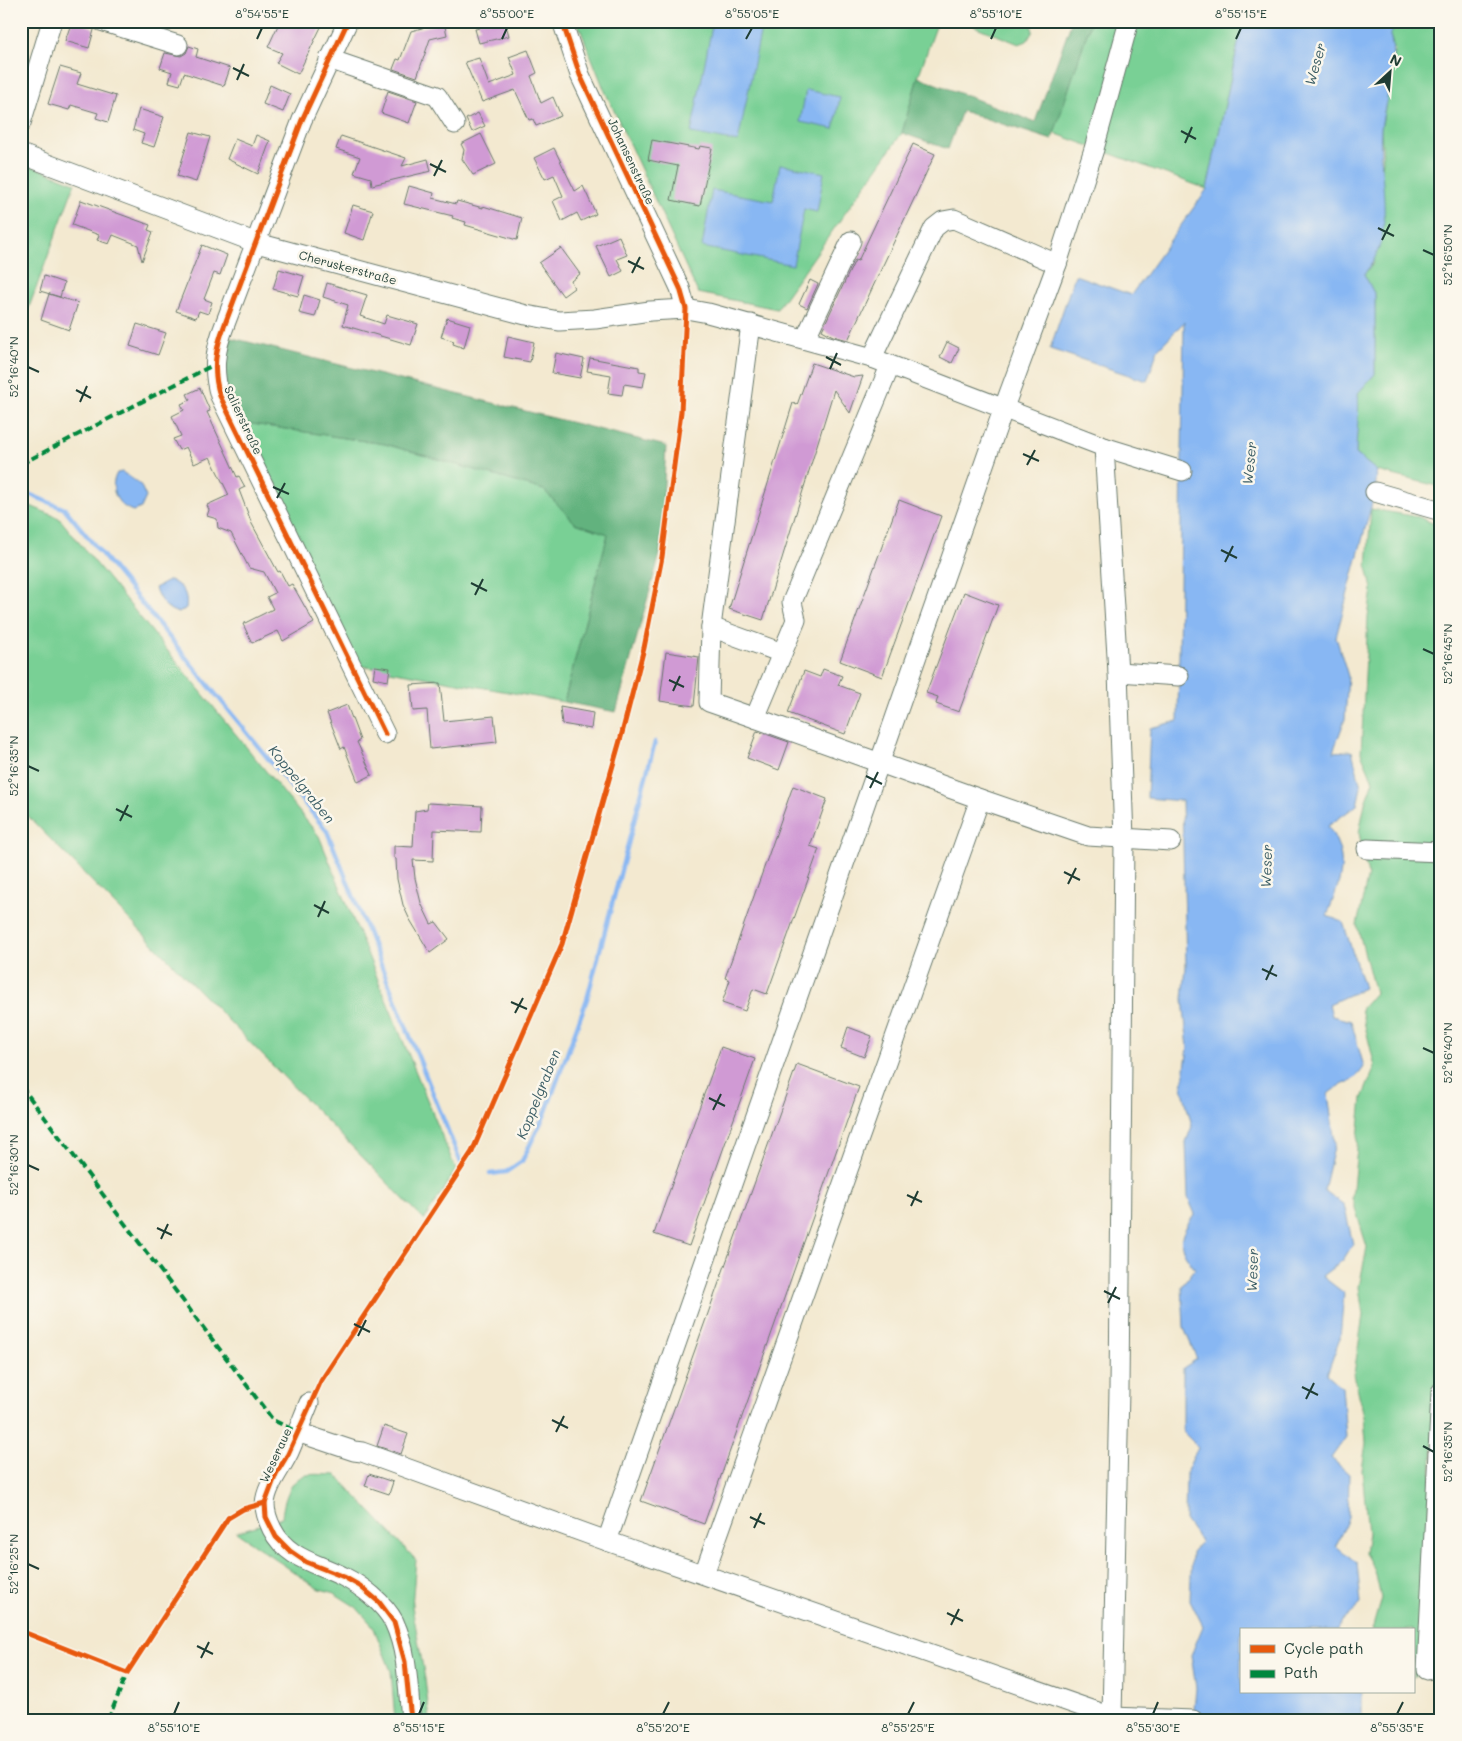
<svg xmlns="http://www.w3.org/2000/svg" width="1462" height="1741" viewBox="0 0 1462 1741" font-family="Mali,sans-serif">
	<style>
		.green { fill: #79d095; stroke: #4c8664 }
		.forest { fill: #62b27e; stroke: #407859 }
		.water { fill: #88b7f3; stroke: #547a94 }
		.lines { fill: none; stroke-linecap: round; stroke-linejoin: round }
		.stream { stroke: #88b7f3; stroke-width: 4.5 }
		.building { fill: #d09ad4 }
		.minor-casing { stroke: #69796b; stroke-width: 21 }
		.minor { stroke: #fff; stroke-width: 19 }
		.quiet { stroke: #00873e; stroke-width: 4; stroke-dasharray: 8 4; stroke-linecap: butt }
		.cycleway-casing { stroke: #fbf7ec; stroke-width: 8 }
		.cycleway { stroke: #e8590c; stroke-width: 5 }
		.ticks { fill: none; stroke: #1f3d34; stroke-width: 2 }
		.labels { text-anchor: middle; dominant-baseline: central; stroke-width: 5; stroke-linejoin: round; paint-order: stroke }
		.street-label { font-size: 12px; fill: #1f3d34; stroke: #fbf7ec }
		.water-label { font-size: 14px; font-style: italic; fill: #395c64; stroke: #fbf7ec }
		.neatline { fill: none; stroke: #1f3d34; stroke-width: 2 }
		.ticks-label { font-size: 12px; text-anchor: middle; fill: #1f3d34 }
	</style>
	<rect width="100%" height="100%" fill="#fbf7ec"/>
	<filter id="ink" filterUnits="userSpaceOnUse"><feTurbulence type="fractalNoise" baseFrequency=".02" numOctaves="2"/><feDisplacementMap in="SourceGraphic" scale="10" xChannelSelector="R" yChannelSelector="G"/><feConvolveMatrix kernelMatrix="1 2 1 2 8 2 1 2 1" color-interpolation-filters="sRGB"/></filter>
	<filter id="wash" filterUnits="userSpaceOnUse"><feTurbulence type="fractalNoise" baseFrequency=".0096" numOctaves="4" result="noise"/><feDisplacementMap in="SourceGraphic" scale="20" xChannelSelector="R" yChannelSelector="G"/><feGaussianBlur stdDeviation="1.12" result="paint"/><feColorMatrix in="noise" values="0 0 0 0 0 0 0 0 0 0 0 0 0 0 0 0 0 1.4 0 .05"/><feComposite in="paint" operator="in"/></filter>
	<g filter="url(#wash)">
		<rect width="100%" height="100%" fill="#f3e9d0"/>
		<g class="green">
			<path d="M577,21H938L918,77L902,133L777,309L698,293L604,89Z"/>
			<path d="M976,21H1030L1033,31L1027,41L1019,44L974,26Z"/>
			<path d="M1091,21H1243L1207,189L1054,133Z"/>
			<path d="M1400,21H1441V487L1377,471L1356,454L1358,393L1375,374V295L1364,274L1373,264L1383,159L1381,130L1395,52L1390,35Z"/>
			<path d="M21,162L75,183L21,329Z"/>
			<path d="M239,422L385,444L544,490L575,523L608,534L564,702L356,665Z"/>
			<path d="M21,502L59,518L319,836L456,1170L424,1220L21,809Z"/>
			<path d="M1371,509L1419,517L1441,527V1274L1422,1670L1413,1678V1630H1372L1381,1598L1375,1571L1365,1553L1368,1533L1362,1470L1366,1443L1364,1416L1354,1374L1363,1315L1359,1287L1367,1247L1352,1198L1362,1098L1375,1067L1361,1009L1375,993L1357,925L1368,875L1359,833L1365,803L1373,781L1361,753L1368,617L1372,589L1367,567Z"/>
			<path d="M336,1475L416,1560L412,1606L425,1679L430,1720H395L391,1671L373,1626L356,1607L334,1593L317,1588L236,1532L282,1518C283,1505 288,1482 303,1476C312,1473 326,1475 336,1475Z"/>
		</g>
		<g class="forest">
			<path d="M1072,21H1091L1052,140L962,111L948,149L902,133L918,77L1035,122Z"/>
			<path d="M224,336L666,446L660,554L616,712L564,702L608,534L575,523L544,490L385,444L239,422L229,404L218,360Z"/>
		</g>
		<g class="water">
			<path d="M713,21L761,29L738,142L691,133Z"/>
			<path d="M1243,21H1400L1390,35C1399,67 1385,97 1381,129C1377,177 1399,234 1364,274L1375,295V374L1358,393C1360,413 1356,434 1356,454L1377,471L1375,492L1336,637L1348,676L1345,719L1333,752L1352,751L1361,787L1357,805L1328,826C1351,861 1340,880 1327,916L1343,922L1364,988L1329,1004L1332,1016L1351,1021L1364,1067C1352,1086 1344,1080 1328,1094L1335,1143L1324,1190L1344,1205L1353,1244L1343,1260L1322,1276L1344,1293L1340,1338L1327,1374L1342,1387L1346,1437L1331,1458L1349,1474L1348,1518L1336,1546L1357,1563L1361,1604L1342,1621L1338,1630H1241V1692H1362V1720H1193L1196,1688L1191,1655L1203,1626L1190,1600L1192,1552L1201,1542L1185,1520L1186,1473L1198,1447L1183,1432V1368L1197,1359L1184,1328L1182,1286L1195,1269C1177,1246 1177,1238 1195,1214L1188,1198L1186,1142L1192,1126L1182,1087L1188,1048L1183,999L1186,967L1182,801L1147,798L1150,728L1178,721L1184,322L1158,349L1147,381L1050,349L1075,275L1131,295L1207,189Z"/>
			<path d="M806,90L840,97L834,129L800,122Z"/>
			<path d="M780,164L824,173L817,212L804,209L793,265L702,247L712,190L773,201Z"/>
			<path d="M122,472L140,484L146,497L141,508L133,511C117,506 108,489 117,473Z"/>
			<path d="M170,580C183,587 188,593 186,608L179,613C166,610 159,600 155,588Z"/>
		</g>
		<g class="lines">
			<g class="stream">
				<path d="M21,491L65,509L327,831L461,1163"/>
				<path d="M490,1174L506,1172L522,1161L545,1114L587,999L655,742"/>
			</g>
		</g>
		<g id="blocks">
			<g class="building">
				<path d="M72,21L92,27L94,30L89,48L65,41Z"/>
				<path d="M280,21H324L298,74L276,63L282,53L268,47Z"/>
				<path d="M478,21H505L509,36L479,43L475,29L480,28Z"/>
				<path d="M444,22L447,35L430,39L417,77L393,69L397,59L400,60L411,31Z"/>
				<path d="M189,46L198,49L196,57L230,68L224,86L184,73L180,85L169,82L172,72L160,68L165,53L181,56L186,53Z"/>
				<path d="M528,50L537,73L531,76L541,103L553,97L561,116L536,126L533,119L529,120L515,90L482,102L465,62L479,58L489,85L516,75L509,57Z"/>
				<path d="M60,67L81,73L77,84L116,96L108,122L96,118L98,113L71,105L69,110L48,104Z"/>
				<path d="M270,85L290,94L283,112L263,104Z"/>
				<path d="M388,91L417,101L409,123L381,113Z"/>
				<path d="M139,109L164,117L154,147L141,143L144,134L133,130Z"/>
				<path d="M478,113L485,126L472,132L466,119Z"/>
				<path d="M191,132L210,137L196,182L177,176Z"/>
				<path d="M481,134L496,164L473,175L462,159L464,150L461,144Z"/>
				<path d="M256,135L270,141L258,174L227,159L235,139L252,146Z"/>
				<path d="M341,136L406,158L402,166L428,159L431,171L372,185L371,178L354,173L360,157L336,149Z"/>
				<path d="M652,140L699,149L700,146L712,148L700,206L671,200L678,166L648,160Z"/>
				<path d="M913,144L935,154L848,340L833,336L822,330L855,260L858,261Z"/>
				<path d="M554,148L575,191L583,186L596,214L581,221L577,213L562,221L553,201L563,196L554,175L545,179L534,158Z"/>
				<path d="M409,186L434,193L433,198L456,204L457,201L483,208V206L522,218L517,240L465,225L466,222L452,218L453,216L404,204Z"/>
				<path d="M81,200L150,225L148,230L153,232L142,261L138,245L113,235L109,244L97,240L99,235L72,225Z"/>
				<path d="M353,205L373,211L364,240L344,233Z"/>
				<path d="M619,236L627,255L617,259L623,271L611,277L596,246Z"/>
				<path d="M202,245L227,255L220,275L214,273L204,299L212,302L208,314L199,311L196,318L176,311Z"/>
				<path d="M561,248L580,274L571,281L574,288L563,296L539,263Z"/>
				<path d="M279,269L304,276L298,296L273,289Z"/>
				<path d="M44,276L64,283L60,297L40,291Z"/>
				<path d="M810,280L818,284L807,308L799,304Z"/>
				<path d="M327,283L367,295L360,316L384,324L387,315L418,324L411,345L343,325L348,305L323,297Z"/>
				<path d="M49,294L78,303L69,330L41,320Z"/>
				<path d="M304,295L320,300L315,317L299,313Z"/>
				<path d="M447,318L470,325L464,348L453,344L454,341L441,337Z"/>
				<path d="M137,324L166,333L158,355L130,346Z"/>
				<path d="M508,336L534,342L530,362L504,357Z"/>
				<path d="M947,342L959,348L952,363L940,357Z"/>
				<path d="M556,353L584,359L580,378L552,373Z"/>
				<path d="M590,358L639,367V371L646,372L643,387L624,384L622,395L608,393L611,375L587,371Z"/>
				<path d="M812,363L854,377L863,376L850,413L834,390L763,620L729,609L793,403L797,405Z"/>
				<path d="M200,388L210,411L207,412L237,477L239,476L245,487L239,490L252,524L278,572L280,571L288,586L292,584L314,623L283,641L278,631L252,643L243,624L273,609L267,597L275,593L264,572L249,568L231,533L218,528L217,519L207,516L209,510L207,505L229,495L210,457L194,464L186,447L179,450L173,439L181,436L172,416L184,410L181,404L190,400L187,394Z"/>
				<path d="M899,500L941,516L882,677L840,661Z"/>
				<path d="M964,592L998,605L959,712L936,704L938,697L926,693Z"/>
				<path d="M666,652L699,657L694,706L660,701Z"/>
				<path d="M375,666L390,668L388,681L373,678Z"/>
				<path d="M823,669L842,676L838,685L860,693L845,734L788,713L804,671L820,677Z"/>
				<path d="M440,683L444,721L494,716L497,742L430,749L427,710L413,711L411,685Z"/>
				<path d="M347,705L360,740L357,742L372,775L358,782L344,747L341,749L327,713Z"/>
				<path d="M560,707L593,713L591,729L562,724Z"/>
				<path d="M757,731L789,742L779,770L747,758Z"/>
				<path d="M793,786L827,799L810,846L819,849L767,994L753,989L745,1011L722,1003L730,980L725,978Z"/>
				<path d="M428,803L482,806L481,832L434,830L433,861L413,860L415,878L421,903L431,924L436,922L449,939L430,953L409,918L403,905L397,879L396,859L394,858V846L413,847L415,811L427,809Z"/>
				<path d="M848,1027L872,1036L864,1057L841,1048Z"/>
				<path d="M721,1047L755,1059L689,1246L654,1234Z"/>
				<path d="M797,1064L859,1087L704,1524L641,1501Z"/>
				<path d="M384,1426L408,1434L401,1454L377,1446Z"/>
				<path d="M369,1474L393,1482L389,1494L365,1486Z"/>
			</g>
		</g>
	</g>
	<g filter="url(#ink)">
		<use href="#blocks" fill-opacity="0" stroke="#69796b" stroke-width="1"/>
		<g class="lines">
			<g class="minor-casing">
				<g id="minor">
					<path d="M101,21L178,45"/>
					<path d="M348,21L302,120L225,324C215,349 212,370 220,396L385,734"/>
					<path d="M562,21L580,75L680,288L686,309"/>
					<path d="M329,59L437,96L455,124"/>
					<path d="M21,123L52,21"/>
					<path d="M21,154L257,243L526,315L559,321L595,319L650,311L686,309L708,313L872,358L1104,447L1118,672L1124,839L1119,1390L1112,1717"/>
					<path d="M1057,264L1094,149L1129,21"/>
					<path d="M751,324L711,627L709,702L755,718"/>
					<path d="M805,339L851,241"/>
					<path d="M890,366L792,602L796,620L755,718L980,799L1088,836L1171,841"/>
					<path d="M1104,447L1182,471"/>
					<path d="M1375,492L1441,511"/>
					<path d="M711,627L782,653"/>
					<path d="M1118,672L1179,676"/>
					<path d="M1367,849L1441,852"/>
					<path d="M309,1403C302,1420 296,1436 289,1452C281,1469 266,1486 265,1504C265,1514 268,1521 272,1529C287,1559 317,1563 344,1577C362,1586 384,1603 394,1622C408,1652 408,1688 411,1720"/>
					<path d="M297,1432L354,1451L362,1452L607,1541L1112,1717L1193,1720"/>
					<path d="M607,1541L1003,410L1057,264L954,219L943,221L934,228L872,358"/>
					<path d="M704,1574L980,799"/>
					<path d="M1427,1670L1441,1392"/>
				</g>
			</g>
			<use href="#minor" class="minor"/>
			<g class="quiet">
				<path d="M21,464L215,364"/>
				<path d="M21,1086L273,1420L297,1432"/>
				<path d="M108,1720L128,1671"/>
			</g>
			<g class="cycleway-casing">
				<g id="cycleway">
					<path d="M348,21L302,120L225,324C215,349 212,370 220,396L385,734"/>
					<path d="M21,1631L127,1673L228,1518L243,1509L265,1503"/>
					<path d="M411,1720L405,1662L394,1622L379,1602L360,1586L344,1577L306,1562L290,1551L276,1537L266,1517L265,1503L276,1474L288,1454L321,1381L472,1152L562,944L621,737L644,648L662,557L681,412L686,309L680,288L580,75L562,21"/>
				</g>
			</g>
			<use href="#cycleway" class="cycleway"/>
		</g>
	</g>
	<path class="ticks" d="M257,39L262,28M502,39L507,28M746,39L752,28M991,39L996,28M1236,39L1241,28M233,68L249,76M237,80L244,64M1181,131L1196,139M1185,143L1192,127M430,164L446,172M434,176L442,160M1378,228L1394,236M1382,240L1390,224M1423,250L1434,255M628,261L644,269M632,273L640,257M826,357L841,365M28,367L39,372M830,369L837,353M76,390L91,398M80,402L87,386M1023,454L1039,461M1027,465L1035,450M273,487L289,494M277,498L285,483M1221,550L1237,558M1225,562L1233,546M471,583L487,591M475,595L483,579M1423,649L1434,654M669,680L684,687M673,691L680,676M28,766L39,771M866,776L882,784M870,788L878,772M116,809L132,817M120,821L128,805M1064,872L1080,880M1068,884L1076,868M314,905L329,913M318,917L325,901M1262,969L1277,976M1266,980L1273,965M511,1002L527,1009M515,1013L523,998M1423,1048L1434,1053M709,1098L725,1106M713,1110L721,1094M28,1165L39,1170M907,1195L922,1202M911,1206L918,1191M157,1228L172,1235M161,1239L168,1224M1104,1291L1120,1299M1108,1303L1116,1287M354,1324L370,1332M358,1336L366,1320M1302,1387L1318,1395M1306,1399L1314,1383M552,1420L568,1428M556,1432L564,1416M1423,1446L1434,1452M750,1517L765,1524M754,1528L761,1513M28,1564L39,1569M947,1613L963,1621M951,1625L959,1609M197,1646L213,1654M201,1658L209,1642M174,1714L179,1702M419,1714L424,1702M663,1714L669,1702M908,1714L914,1702M1153,1714L1158,1702M1397,1714L1403,1702"/>
	<g class="labels">
		<g class="street-label">
			<text transform="translate(632 161) rotate(65)">Johansenstraße</text>
			<text transform="translate(348 267) rotate(15)">Cheruskerstraße</text>
			<text transform="translate(244 420) rotate(65)">Salierstraße</text>
			<text transform="translate(275 1455) rotate(-65)">Weseraue</text>
		</g>
		<g class="water-label">
			<text transform="translate(1315 64) rotate(-74)">Weser</text>
			<text transform="translate(1249 463) rotate(-84)">Weser</text>
			<text transform="translate(302 784) rotate(51)">Koppelgraben</text>
			<text transform="translate(1266 866) rotate(-88)">Weser</text>
			<text transform="translate(538 1094) rotate(-68)">Koppelgraben</text>
			<text transform="translate(1252 1270) rotate(-88)">Weser</text>
		</g>
	</g>
	<rect width="1462" height="1741" fill="none" stroke="#fbf7ec" stroke-width="55"/>
	<rect x="1240" y="1628" width="175" height="65" fill="#fbf7ec" stroke="#a3ada2"/>
	<rect x="1250" y="1645" width="25" height="8" fill="#e8590c" stroke="#a3ada2"/>
	<text x="1284" y="1654" font-size="15" fill="#1f3d34">Cycle path</text>
	<rect x="1250" y="1670" width="25" height="8" fill="#00873e" stroke="#a3ada2"/>
	<text x="1284" y="1678" font-size="15" fill="#1f3d34">Path</text>
	<g transform="translate(1390 72) rotate(26)" stroke="#fbf7ec" stroke-width="4" paint-order="stroke">
	<path d="M0-4L9 19L0 12L-9 19Z" fill="#1f3d34"/>
	<text y="-8" font-size="14" font-weight="bold" text-anchor="middle" fill="#1f3d34">N</text>
	</g>
	<rect x="28" y="28" width="1406" height="1686" class="neatline"/>
	<g class="ticks-label">
		<text x="262" y="18">8°54'55"E</text>
		<text x="507" y="18">8°55'00"E</text>
		<text x="752" y="18">8°55'05"E</text>
		<text x="996" y="18">8°55'10"E</text>
		<text x="1241" y="18">8°55'15"E</text>
		<text transform="translate(1448 255) rotate(-90)" y="4">52°16'50"N</text>
		<text transform="translate(14 367) rotate(-90)" y="4">52°16'40"N</text>
		<text transform="translate(1448 654) rotate(-90)" y="4">52°16'45"N</text>
		<text transform="translate(14 766) rotate(-90)" y="4">52°16'35"N</text>
		<text transform="translate(1448 1053) rotate(-90)" y="4">52°16'40"N</text>
		<text transform="translate(14 1165) rotate(-90)" y="4">52°16'30"N</text>
		<text transform="translate(1448 1452) rotate(-90)" y="4">52°16'35"N</text>
		<text transform="translate(14 1564) rotate(-90)" y="4">52°16'25"N</text>
		<text x="174" y="1732">8°55'10"E</text>
		<text x="419" y="1732">8°55'15"E</text>
		<text x="663" y="1732">8°55'20"E</text>
		<text x="908" y="1732">8°55'25"E</text>
		<text x="1153" y="1732">8°55'30"E</text>
		<text x="1397" y="1732">8°55'35"E</text>
	</g>
</svg>
